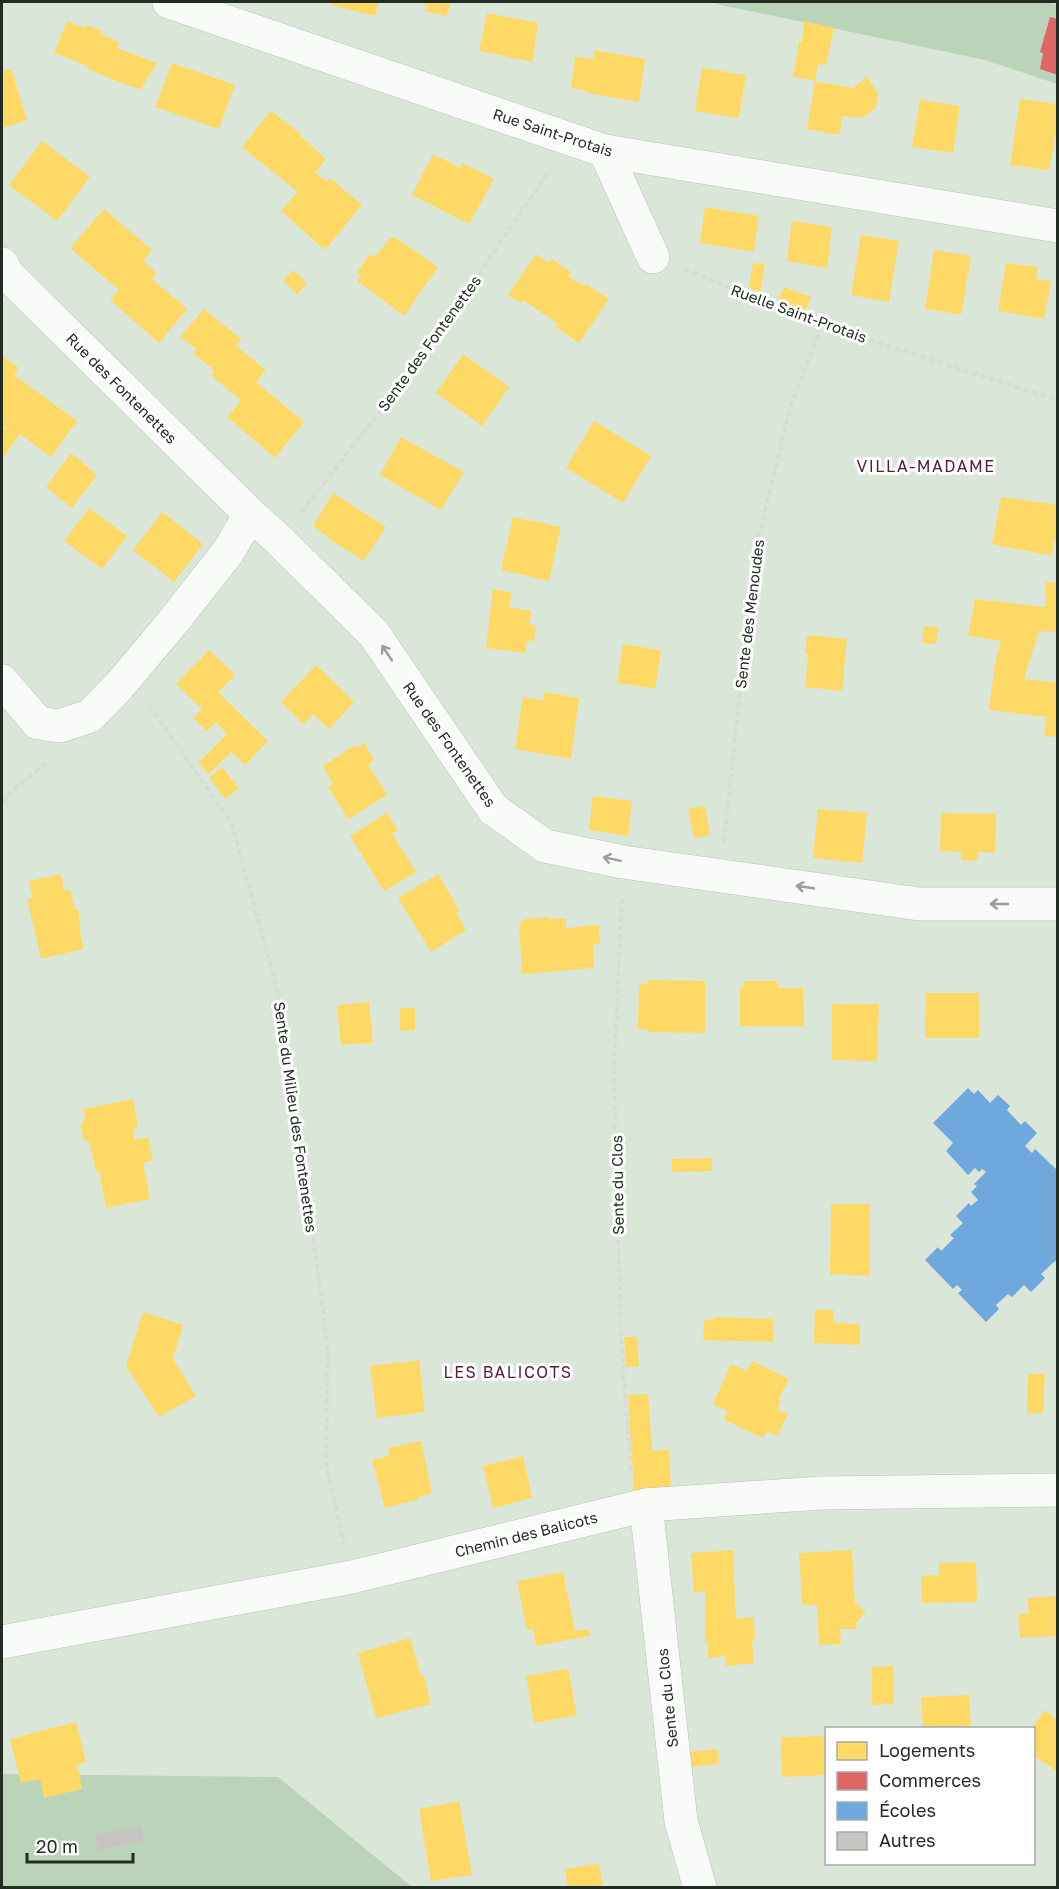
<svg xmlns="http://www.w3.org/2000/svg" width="1059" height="1889" viewBox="0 0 1059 1889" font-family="'Golos Text',sans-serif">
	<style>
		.green { fill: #bbd4b9 }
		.homes { fill: #ffd966 }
		.shops { fill: #e06666 }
		.schools { fill: #6fa8dc }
		.building { fill: #c5c4c0 }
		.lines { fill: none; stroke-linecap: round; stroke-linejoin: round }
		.minor-casing { stroke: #b8c3b7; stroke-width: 34 }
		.path { stroke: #d8dcd8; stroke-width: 4; stroke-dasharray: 6 3; stroke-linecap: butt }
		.minor { stroke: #f9fbf9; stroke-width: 33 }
		.oneway { stroke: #999e98 }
		.labels { text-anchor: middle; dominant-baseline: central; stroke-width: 6; stroke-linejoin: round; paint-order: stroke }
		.street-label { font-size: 15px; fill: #232c22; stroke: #fff }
		.neighbourhood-label { font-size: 16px; letter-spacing: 1.5px; fill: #5a1a39; stroke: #fff }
	</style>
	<rect width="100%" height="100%" fill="#dae7d8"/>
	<g class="green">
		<path d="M717,2H1057V84L985,60L716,4Z"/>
		<path d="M2,1774L278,1777L412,1887L2,1888Z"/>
	</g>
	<g class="homes">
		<path d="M332,2H379L375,16L331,5Z"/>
		<path d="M417,2H451L446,16L425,11L427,5Z"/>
		<path d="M487,13L538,23L533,62L479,51Z"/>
		<path d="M67,21L85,28L86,25L102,31L101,34L119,42L117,48L157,63L140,90L87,69L88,66L54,53Z"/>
		<path d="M804,21L834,28L826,65L818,64L815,81L793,77L799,42H802Z"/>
		<path d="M594,50L645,59L639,102L587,93V91L571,88L575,57L593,59Z"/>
		<path d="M172,63L235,85L219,129L155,107Z"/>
		<path d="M702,68L746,75L739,118L695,111Z"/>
		<path d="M11,69L27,120L2,128V72Z"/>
		<path d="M867,77L878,93L876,108L861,118L843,116L839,135L807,129L815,81L853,88Z"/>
		<path d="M1020,99L1058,104V120L1049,170L1010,165Z"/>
		<path d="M920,100L960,106L953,153L912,147Z"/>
		<path d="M271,111L301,134L300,136L326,159L315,172L327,182L330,178L362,205L325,250L281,211L298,192L242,147Z"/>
		<path d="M42,141L90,177L57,221L9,185Z"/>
		<path d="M433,154L460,168L463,163L494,179L469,224L412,195Z"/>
		<path d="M705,207L759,216L754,252L700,243Z"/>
		<path d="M104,209L152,250L143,261L157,273L152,279L187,309L159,343L110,300L119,290L70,248Z"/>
		<path d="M792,221L832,227L827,268L787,261Z"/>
		<path d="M861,235L899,241L889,302L851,295Z"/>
		<path d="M390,238H396L438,267L404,316L357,281L361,276L357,272L370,254L375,257Z"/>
		<path d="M934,250L971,256L961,315L925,309Z"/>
		<path d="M536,254L549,263L552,259L571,272L568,276L584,286L586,284L609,299L579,343L556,327L558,324L523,300L520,303L508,295Z"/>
		<path d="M753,263L765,264L760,293L749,287Z"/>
		<path d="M1006,263L1038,267L1036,279L1051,281L1044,319L998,311Z"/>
		<path d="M293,270L307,283L297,294L283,281Z"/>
		<path d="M784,287L811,297L805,311L778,300Z"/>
		<path d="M204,309L241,339L236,346L266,370L256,382L304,422L275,458L227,417L241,401L211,375L215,371L193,353L196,349L180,337Z"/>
		<path d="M463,354L509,387L482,426L436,393Z"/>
		<path d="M2,356L19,368L14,375L77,421L51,457L20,434L2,459V432L6,427L2,424Z"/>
		<path d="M594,421L651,456L623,503L566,468Z"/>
		<path d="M401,437L464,472L441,510L380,475Z"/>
		<path d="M71,453L97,475L72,508L46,487Z"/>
		<path d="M333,493L386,527L364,561L327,538V536L313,526Z"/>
		<path d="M1001,497L1058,505V541H1054L1052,556L992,544Z"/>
		<path d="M89,508L127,536L102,569L64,541Z"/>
		<path d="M162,512L203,544L174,582L133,550Z"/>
		<path d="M513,517L561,527L549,581L501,570Z"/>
		<path d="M1046,582L1058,583V632L1039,631L1024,679L1058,683V737L1044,736L1047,717L989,710L995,663L1001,641L968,636L975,599L1045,607Z"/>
		<path d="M493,589L512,593L509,607L531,611L530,624L536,626L534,641H527L525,653L486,648Z"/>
		<path d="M924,626L938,627L936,644L922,643Z"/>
		<path d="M807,635L847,639L842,691L805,687L808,654H805Z"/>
		<path d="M623,644L661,650L655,689L617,683Z"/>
		<path d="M209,650L235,675L218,692L268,741L245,765L231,752L209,774L198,763L227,734L216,722L207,731L193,718L202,709L176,684Z"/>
		<path d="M316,665L354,702L329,729L313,714L303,724L281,702Z"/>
		<path d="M544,692L579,698L571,759L515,749L523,697L543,700Z"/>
		<path d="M364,743L374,760L368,765L387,795L348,819L328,787L333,784L323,766L355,745L357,748Z"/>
		<path d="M222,767L239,788L225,799L209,778Z"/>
		<path d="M593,796L632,801L628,836L589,830Z"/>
		<path d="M705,806L710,835L694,838L688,809Z"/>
		<path d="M818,809L867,813L862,863L813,858Z"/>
		<path d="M387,813L398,830L392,834L416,872L384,891L350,836Z"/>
		<path d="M941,813L996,814L995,853L978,852L977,861L961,860V852L940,851Z"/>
		<path d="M61,874L64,891L70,889L75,910L78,909L81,930H79L84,949L41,959L27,899L33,898L29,881Z"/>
		<path d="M438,874L459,910L456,912L466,930L431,952L398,898Z"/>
		<path d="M549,917V919L566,918V928L599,925L600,944H593L594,968L522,974L519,925L523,919Z"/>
		<path d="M648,980L705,981V1033L648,1032L647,1029H638L639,984H648Z"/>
		<path d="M744,981H777V988H803L804,1026H740V988H744Z"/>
		<path d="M926,993H979V1038H925Z"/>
		<path d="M369,1002L373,1043L341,1045L337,1005Z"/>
		<path d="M832,1004H879L877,1061L832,1060Z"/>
		<path d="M400,1008H415V1030L400,1031Z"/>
		<path d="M133,1099L138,1127L133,1128L135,1140L148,1137L153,1160L143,1163L150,1199L106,1208L99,1171L96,1172L90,1143L83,1139L81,1125L85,1119L83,1109Z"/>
		<path d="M712,1158V1171L672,1172V1159Z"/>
		<path d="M831,1204H869V1276L830,1274Z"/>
		<path d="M815,1310H834L833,1323L860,1324V1345L814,1343Z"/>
		<path d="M143,1312L183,1325L173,1359L196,1396L159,1417L126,1366Z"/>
		<path d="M714,1317L773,1319V1342L703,1340L704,1320H714Z"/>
		<path d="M624,1337H637L639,1366L626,1367Z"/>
		<path d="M419,1360L425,1412L377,1418L370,1366Z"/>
		<path d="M752,1361L789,1379L778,1400L781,1402L777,1409L788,1414L777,1436L767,1431L763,1438L724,1420L728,1411L713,1404L731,1364L747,1371Z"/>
		<path d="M1028,1374H1045L1043,1413H1027Z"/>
		<path d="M648,1394L652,1451L669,1449L671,1489L634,1492L628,1395Z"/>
		<path d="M421,1441L432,1493L418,1497V1500L385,1508L372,1460L389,1456L388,1448Z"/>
		<path d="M523,1456L532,1498L493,1508L483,1466Z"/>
		<path d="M733,1550L736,1618L754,1617L755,1640L752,1639L754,1663L726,1666L725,1656L708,1658V1642L705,1643V1591L694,1593L691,1553Z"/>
		<path d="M852,1550L855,1603L866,1612L856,1623L857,1629H840L841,1644L819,1645L817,1605H802L799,1553Z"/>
		<path d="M976,1562L977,1602L922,1603L921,1576L939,1575V1563Z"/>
		<path d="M563,1572L575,1631L589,1629L590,1636L536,1646L533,1629L527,1630L517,1581Z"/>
		<path d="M1058,1596V1636L1020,1638L1018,1615L1029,1613L1027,1598Z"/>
		<path d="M410,1638L421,1676L424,1675L431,1704L376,1718L358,1653Z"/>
		<path d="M893,1666L894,1704L872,1705V1667Z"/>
		<path d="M568,1669L577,1715L534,1723L526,1676Z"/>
		<path d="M969,1695L971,1728H923L921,1697Z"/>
		<path d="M1045,1710L1058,1721V1772L1034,1756V1728H1032Z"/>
		<path d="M76,1722L86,1762L77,1765L82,1789L44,1798L40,1779L21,1783L10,1739Z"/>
		<path d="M826,1736V1775L782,1777L781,1737Z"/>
		<path d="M718,1749L719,1764L690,1767L688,1752Z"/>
		<path d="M459,1801L472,1875L431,1881L419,1809Z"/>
		<path d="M599,1864L603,1888H568L565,1869Z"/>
	</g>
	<path class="shops" d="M1050,17L1058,19V75L1040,69L1043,53L1040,52Z"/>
	<path class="schools" d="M968,1088L974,1094L978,1090L990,1103L998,1095L1010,1106L1007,1110L1021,1125L1025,1121L1037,1133L1025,1146L1032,1153L1035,1149L1058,1171V1264L1055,1261L1041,1274L1045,1278L1031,1292L1024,1285L1012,1297L1008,1294L996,1305L999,1309L986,1322L958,1293L962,1290L957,1285L953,1289L925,1260L938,1247L941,1251L954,1238L950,1235L963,1223L956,1216L969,1203L971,1206L978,1200L971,1192L977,1186L974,1184L986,1172L982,1169L979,1172L975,1168L968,1175L946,1151L953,1143L933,1123Z"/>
	<path class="building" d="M141,1826L144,1840L99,1851L95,1835Z"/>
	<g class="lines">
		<g class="minor-casing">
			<g id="minor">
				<path d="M169,2L605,151L1058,226"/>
				<path d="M605,151L653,257"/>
				<path d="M2,264L9,276L250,514L279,540L374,634L493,809L545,846L623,862L919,904H1058"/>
				<path d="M2,681L38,723L60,726L90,716L119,686L172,623L228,552L250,514"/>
				<path d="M646,1505L681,1821L700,1888"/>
				<path d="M2,1642L352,1577L646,1505L821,1493L1058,1490"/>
			</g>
		</g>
		<g class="path">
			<path d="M1053,2L1058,3"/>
			<path d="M684,269L826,326L1058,400"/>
			<path d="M301,513L421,358L550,170"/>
			<path d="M149,705L232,824L276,985L309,1202L328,1352L326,1463L344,1544"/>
			<path d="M2,803L17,787L50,760"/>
			<path d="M724,842L754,556L790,408L822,324"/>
			<path d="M622,898L614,1069L621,1339L631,1474"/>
		</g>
		<use href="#minor" class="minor"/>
	</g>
	<defs><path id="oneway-shaft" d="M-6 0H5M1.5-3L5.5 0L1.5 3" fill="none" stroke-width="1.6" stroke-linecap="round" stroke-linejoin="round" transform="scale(1.5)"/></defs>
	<g class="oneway">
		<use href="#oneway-shaft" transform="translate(387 653) rotate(-124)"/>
		<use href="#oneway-shaft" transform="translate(612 859) rotate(-168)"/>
		<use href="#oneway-shaft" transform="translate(805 887) rotate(-172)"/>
		<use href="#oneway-shaft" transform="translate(999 904) rotate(-180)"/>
	</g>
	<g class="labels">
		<g class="street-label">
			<text transform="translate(553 132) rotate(18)">Rue Saint-Protais</text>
			<text transform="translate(799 313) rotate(20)">Ruelle Saint-Protais</text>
			<text transform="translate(429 343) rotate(-54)">Sente des Fontenettes</text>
			<text transform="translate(122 388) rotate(45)">Rue des Fontenettes</text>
			<text transform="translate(749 614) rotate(-83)">Sente des Menoudes</text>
			<text transform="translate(450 744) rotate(55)">Rue des Fontenettes</text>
			<text transform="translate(296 1117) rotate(82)">Sente du Milieu des Fontenettes</text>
			<text transform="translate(617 1185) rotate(-91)">Sente du Clos</text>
			<text transform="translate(526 1534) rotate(-14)">Chemin des Balicots</text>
			<text transform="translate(667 1698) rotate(-96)">Sente du Clos</text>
		</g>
		<g class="neighbourhood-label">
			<text x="926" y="466">VILLA-MADAME</text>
			<text x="508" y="1372">LES BALICOTS</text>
		</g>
	</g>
	<rect width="1059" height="1889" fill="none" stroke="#232c22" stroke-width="6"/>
	<rect x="825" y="1727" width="210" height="138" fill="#ffffff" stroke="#a7aba7" stroke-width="1.5"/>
	<rect x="837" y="1742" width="30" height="18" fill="#ffd966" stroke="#a7aba7" stroke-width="1.5"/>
	<text x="879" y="1757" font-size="18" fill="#232c22">Logements</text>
	<rect x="837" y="1772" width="30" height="18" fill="#e06666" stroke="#a7aba7" stroke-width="1.5"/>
	<text x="879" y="1787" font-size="18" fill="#232c22">Commerces</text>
	<rect x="837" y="1802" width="30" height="18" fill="#6fa8dc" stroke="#a7aba7" stroke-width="1.5"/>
	<text x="879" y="1817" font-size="18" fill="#232c22">Écoles</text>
	<rect x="837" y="1832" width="30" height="18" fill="#c5c4c0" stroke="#a7aba7" stroke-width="1.5"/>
	<text x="879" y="1847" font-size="18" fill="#232c22">Autres</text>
	<path d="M27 1853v9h106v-9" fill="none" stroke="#232c22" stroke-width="3"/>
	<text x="36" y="1853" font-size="18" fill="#232c22" stroke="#ffffff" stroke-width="4.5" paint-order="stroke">20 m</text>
</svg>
